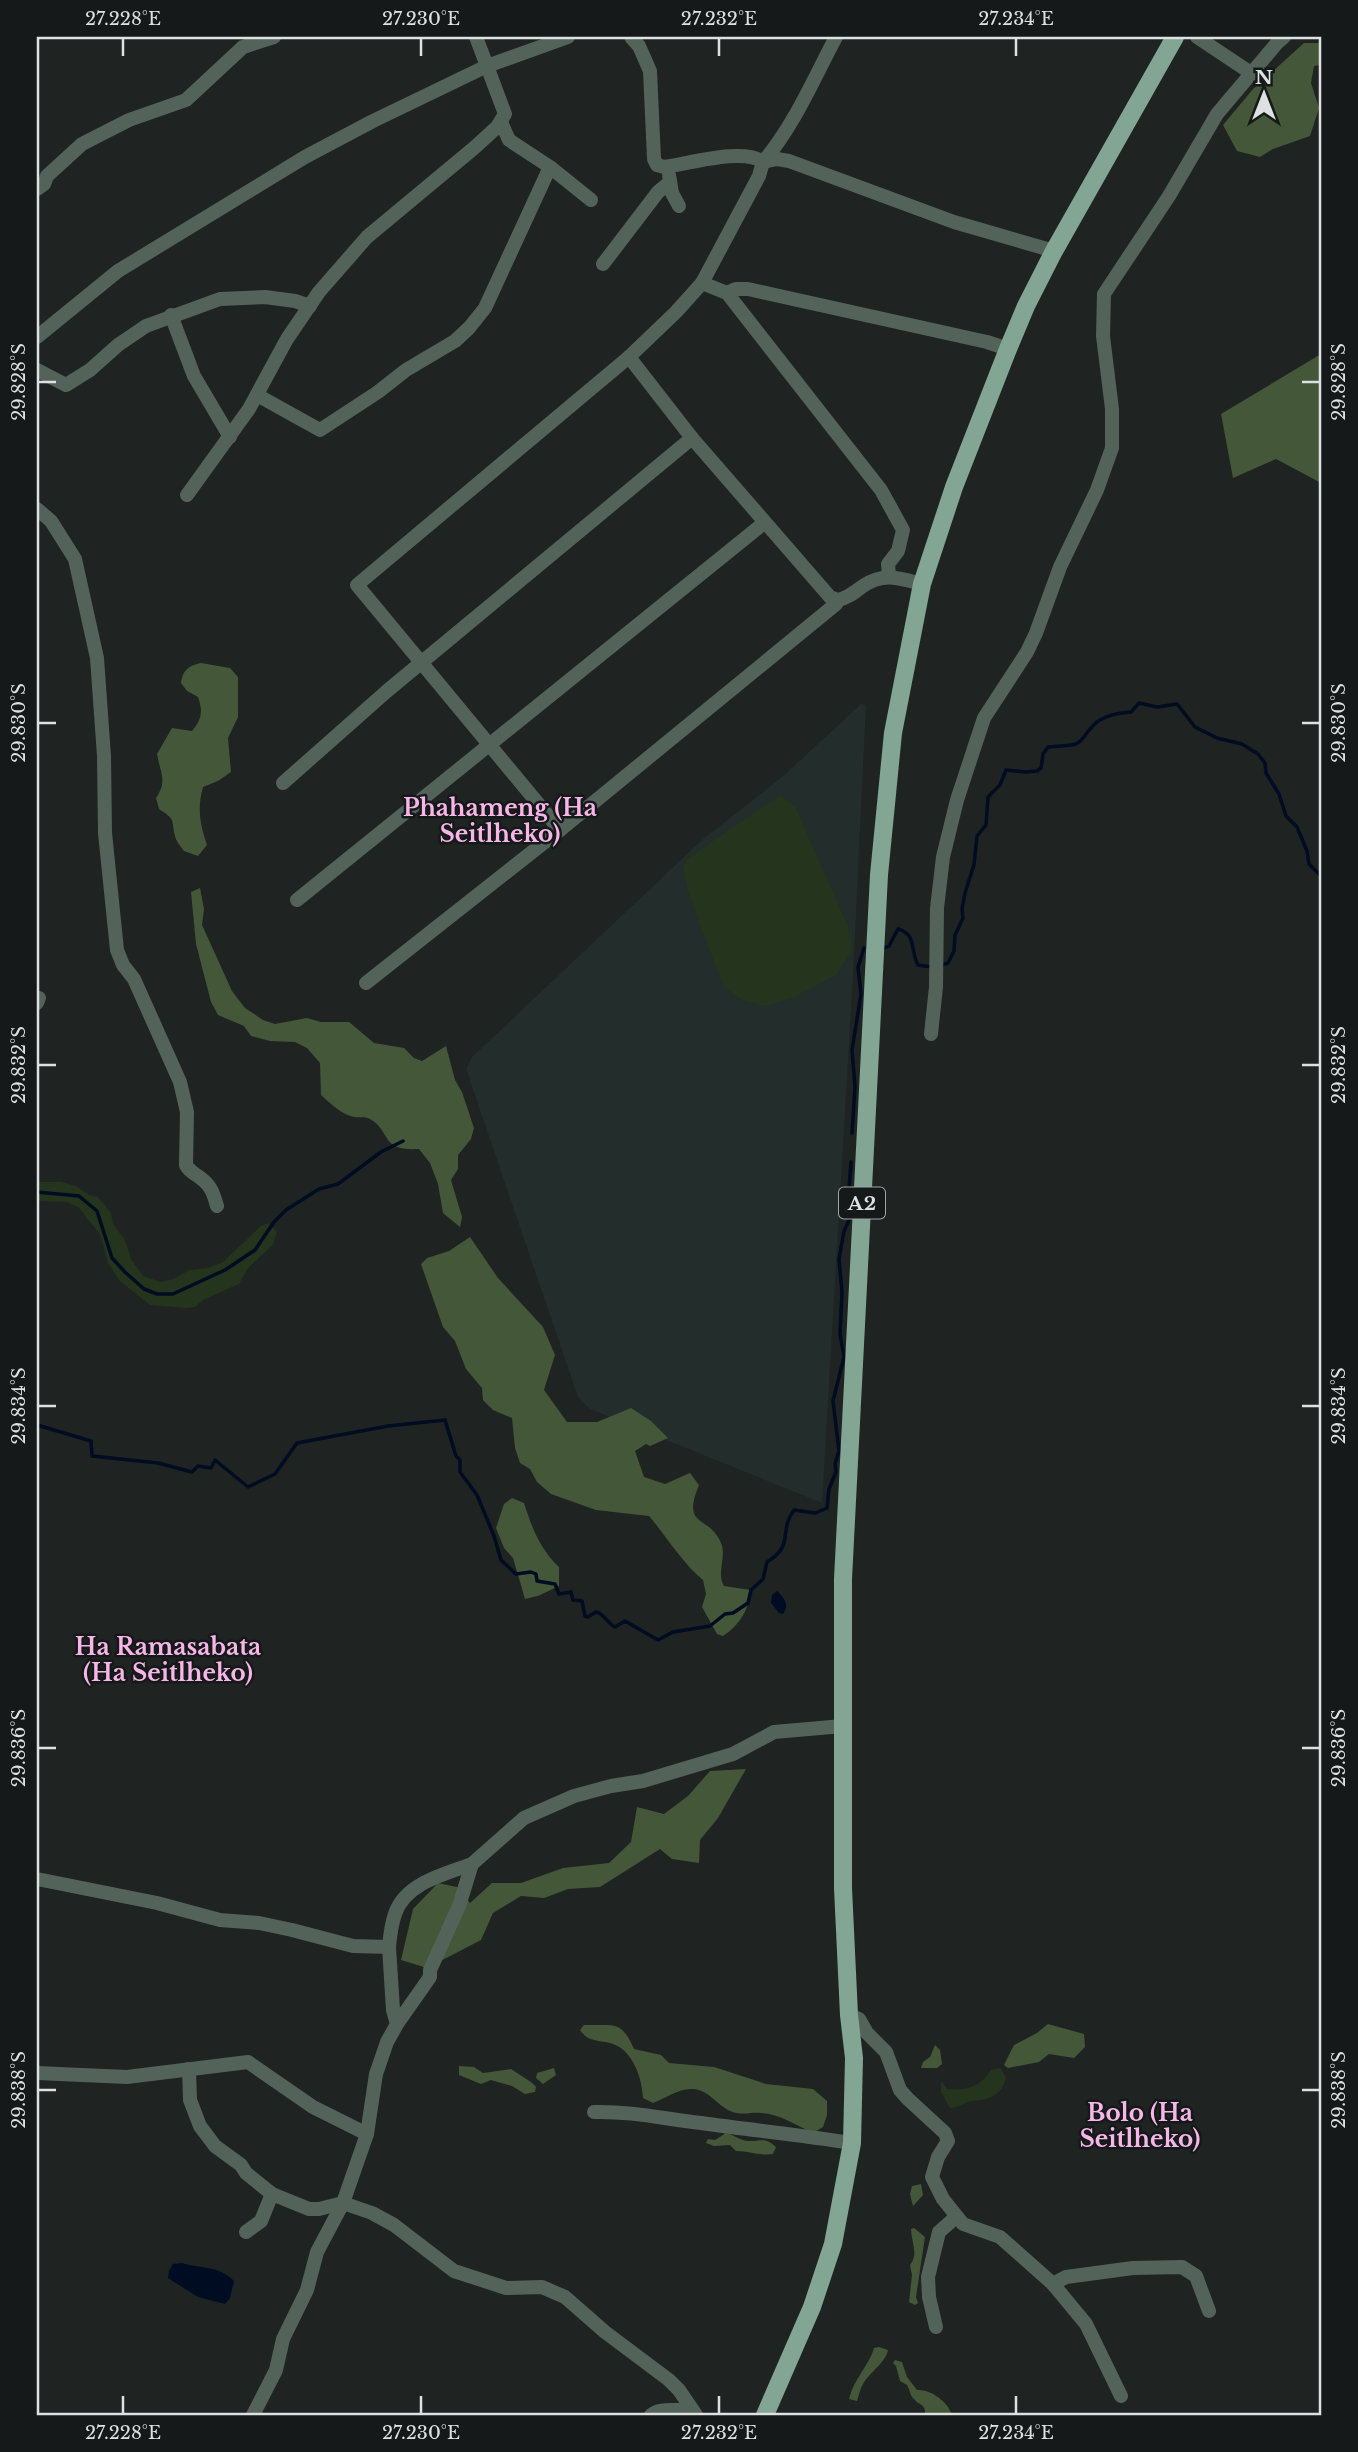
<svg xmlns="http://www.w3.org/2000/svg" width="1358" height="2452" viewBox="0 0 1358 2452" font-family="'Libre Baskerville',serif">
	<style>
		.built { fill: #222d2c }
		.green { fill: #25341c }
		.forest { fill: #445739 }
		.water { fill: #000c21 }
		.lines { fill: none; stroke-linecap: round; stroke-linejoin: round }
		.stream { stroke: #000c21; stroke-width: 3.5 }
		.minor { stroke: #53635a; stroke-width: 14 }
		.major { stroke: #83a593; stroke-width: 18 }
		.ticks { fill: none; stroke: #dee1e1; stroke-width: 2.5 }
		.labels { text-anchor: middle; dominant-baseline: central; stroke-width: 5; stroke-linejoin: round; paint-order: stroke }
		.shield { fill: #151919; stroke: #a2a5a5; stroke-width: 2 }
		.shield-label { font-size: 19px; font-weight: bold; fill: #dee1e1 }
		.neighbourhood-label { font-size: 23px; font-weight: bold; fill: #f8b6e8; stroke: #151919 }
		.neatline { fill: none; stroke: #dee1e1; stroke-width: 2.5 }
		.ticks-label { font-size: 18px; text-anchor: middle; fill: #dee1e1 }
	</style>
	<rect width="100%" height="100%" fill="#1f2322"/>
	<path class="built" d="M861,704L866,705L853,976L822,1503L590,1409L578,1397L466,1069L472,1057L703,839L782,777Z"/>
	<g class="green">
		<path d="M780,795L795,806L848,926L853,949L836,975L795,997L765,1006L742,1000L724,987L709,949L688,891L683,868L687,859Z"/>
		<path d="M37,1182H61L76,1186L89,1195L98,1197L111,1213L113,1224L125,1240L131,1259L143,1276L161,1282L174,1279L189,1270L208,1268L223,1262L261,1226L268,1223L277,1231L273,1245L249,1267L239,1284L203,1300L195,1307L187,1308L150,1305L119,1280L108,1263L100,1234L78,1207L67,1202L37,1201Z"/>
		<path d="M1000,2068L1006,2077C1002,2096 989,2100 972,2101C964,2102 959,2108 950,2108L941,2092V2081L947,2089C967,2091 980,2087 991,2070Z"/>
	</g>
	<g class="forest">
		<path d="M1304,43H1321V65L1314,66L1311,83L1319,108L1310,136L1273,149L1260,157L1237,151L1223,125L1253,89Z"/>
		<path d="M1321,354V452L1319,456L1321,483L1276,459L1233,478L1221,414Z"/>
		<path d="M201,663L230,668L238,677V717L228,738L231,772L218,781L203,787C197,809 200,824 207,845L198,856L184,851C181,847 176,841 175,836C171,819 176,820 159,809L156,798C168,781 160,772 157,754L172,728L192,731C202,719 203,711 198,697L187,691L181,683C183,670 188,666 201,663Z"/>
		<path d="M200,888L204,909L202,925L232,991L245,1008L263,1020L275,1024L307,1018L321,1022H349L374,1043L404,1048L414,1058L422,1061L446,1046L455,1080L462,1092L474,1128L471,1139L458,1155V1169L451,1180L462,1217L460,1227L443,1213L438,1184L430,1163L419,1149C379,1151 393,1133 370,1119C364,1116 361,1118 354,1117C342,1115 330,1103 321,1095L320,1063L307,1048L295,1042L270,1041L251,1036L244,1026L218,1015L211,1002L196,944L191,892Z"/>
		<path d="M470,1237L498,1278L543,1327L555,1355L544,1390L567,1422H597L631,1408L651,1421L668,1438L650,1446L646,1444L635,1451L644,1477L665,1484L690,1473L699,1485C681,1529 709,1514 721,1543C727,1557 716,1573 724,1586L751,1590C748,1610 741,1624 723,1636L717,1634L702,1607L706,1594L703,1580C684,1565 666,1536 649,1516L596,1510L551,1494L537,1482L530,1469L520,1463L515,1448L512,1418L493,1410L483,1400L482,1388L466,1369L455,1341L443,1327L421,1264L427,1258L449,1251Z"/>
		<path d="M512,1498L524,1503C532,1528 540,1549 559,1567V1586L538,1596L525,1599L513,1558L504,1548L496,1528L504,1504Z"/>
		<path d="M746,1769L718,1818L700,1840L699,1863L672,1859L660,1849L600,1887L568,1889L544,1898L521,1896L493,1913L481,1940L427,1968L401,1960L413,1909L438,1883L457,1887L470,1903L492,1883H521L563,1868L609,1863L631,1842L637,1807L664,1814L688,1796L710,1771Z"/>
		<path d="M1048,2024L1084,2034L1085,2047L1074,2058L1049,2054L1039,2062L1008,2068L1004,2065L1014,2045L1037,2033Z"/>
		<path d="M584,2025C614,2026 621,2019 634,2049L661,2055L669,2063L714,2067L766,2084L813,2089L827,2101V2115L823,2127L813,2133C796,2125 781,2115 762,2113C751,2112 741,2116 730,2111C717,2105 709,2090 693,2089C678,2088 667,2098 653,2103L643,2098C642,2078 633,2049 610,2043C597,2040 588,2042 580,2030Z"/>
		<path d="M935,2045L940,2050L942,2064L937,2068H921L923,2062L930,2057Z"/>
		<path d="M459,2066L474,2067L483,2073L511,2069C517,2073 534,2083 536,2087L535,2092L525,2094L512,2086L491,2080L481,2084L459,2075Z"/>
		<path d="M554,2068L556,2075L543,2084L536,2078L537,2073Z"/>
		<path d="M726,2133C734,2135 741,2141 749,2141C761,2141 766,2137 776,2147L773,2154C760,2156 749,2151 736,2151L730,2145L714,2146L706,2143L708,2139L715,2140Z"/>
		<path d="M921,2184L923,2195L913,2206L910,2194L912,2186Z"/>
		<path d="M914,2228L925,2237L916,2297L918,2303L915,2305L909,2302L912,2275L910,2265C919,2254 911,2241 911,2229Z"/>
		<path d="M879,2347L888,2350C886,2362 870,2372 863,2384C860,2389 859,2395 857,2401L849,2399C854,2378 869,2366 874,2348Z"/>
		<path d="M895,2360L902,2362L907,2377L917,2390C931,2389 948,2402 952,2415H925C926,2404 920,2406 914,2399C910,2396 910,2390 907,2385L900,2381L896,2366L893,2363Z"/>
	</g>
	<g class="water">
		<path d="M777,1591C784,1598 790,1604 783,1614L779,1613L771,1603L772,1595Z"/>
		<path d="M182,2263C200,2269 219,2265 234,2281L230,2298L225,2304L198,2297L168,2278L169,2271L173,2264Z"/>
	</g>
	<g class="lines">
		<g class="stream">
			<path d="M884,948L889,946L898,929C917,934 910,951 918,965L932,967"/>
			<path d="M939,966L948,963L954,951L955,935L963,918L962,909L965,893L974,865L977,836L986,825L988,797L1000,785L1006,770L1026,772L1037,771L1041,768L1043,754L1048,747C1057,746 1068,746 1076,744C1083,741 1086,733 1091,728C1100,716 1116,713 1131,712L1139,703L1157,707L1177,704L1195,727L1217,738L1242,744L1258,754L1265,763L1266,773L1279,794L1286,816L1297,827L1307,851L1309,864L1321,876"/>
			<path d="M852,1133L855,1087L852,1050L861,994L858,967L864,948"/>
			<path d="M37,1192L79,1196L97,1211L112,1258L125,1272L144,1289L157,1294H173L225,1270L255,1250L274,1222L286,1210L319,1189L338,1184L381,1152L403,1141"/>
			<path d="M37,1425L91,1441L92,1456L158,1463L192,1472L198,1466L211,1468L215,1460L248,1487L275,1474L297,1443L388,1426L445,1420L456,1456L460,1460V1472L477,1495L494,1536L501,1560L516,1574L531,1572L536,1574L537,1581L555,1584L559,1594L571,1592L573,1600L582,1601L585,1616L588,1617L596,1612C605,1614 607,1623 615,1627L625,1621L658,1640L673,1632L710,1626L725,1614L733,1613L748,1603L751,1590L763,1579L767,1562C795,1545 778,1532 794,1510L815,1513L827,1508L829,1489L836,1472L835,1464L839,1451L833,1401L844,1357L840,1334L842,1292L839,1259L844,1231L852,1214L849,1189L851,1162"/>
		</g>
		<g class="minor">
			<path d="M476,37L487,66L568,37"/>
			<path d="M631,37L639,46L650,71L654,159L657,165L664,167C688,164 744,147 763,162L759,176L702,283L676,312L629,357L692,438L830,597L838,600C848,598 855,592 863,586C883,572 900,578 922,584"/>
			<path d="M1197,37L1251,73"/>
			<path d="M763,162L777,159L789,161L954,222L1054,251"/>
			<path d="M763,162C794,126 814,78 836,37"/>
			<path d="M550,167L591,200"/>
			<path d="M669,175L672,193L679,206"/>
			<path d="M37,189L44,184L47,176L82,144L129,120L186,100L243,47L274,37"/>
			<path d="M603,264L658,192L669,183"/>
			<path d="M702,283L727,293L881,490L903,530L898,551L888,564L889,576"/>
			<path d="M727,293L736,289H748L987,342L1008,349"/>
			<path d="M171,315L194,376L230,437"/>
			<path d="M37,337L118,271L305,157L373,121L487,66L505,114L497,127L474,148L367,237L319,292L287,339L249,409L187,495"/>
			<path d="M37,370L66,385L90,370L118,345L146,326L220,299L265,297L295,301L310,306"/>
			<path d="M257,395L320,430L378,392L406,370L455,341L469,328L485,308L550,167L509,140L501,122"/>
			<path d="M37,509L51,521L75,559L97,658L104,756L105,833L117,950L123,965L134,979L180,1082L187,1112L186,1165C190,1173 197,1174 203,1180C212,1187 214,1196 217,1206"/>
			<path d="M283,783L387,691L692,438"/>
			<path d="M560,830L357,585L629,357"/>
			<path d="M297,900L764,523"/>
			<path d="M366,983L560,830L836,604L838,600"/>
			<path d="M37,1003L39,998"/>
			<path d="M931,1034L936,987L937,908L943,857L957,800L984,718L1027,652L1036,633L1060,567L1097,490L1112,448V409L1103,336L1104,294L1169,196L1217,114L1277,43L1284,37"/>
			<path d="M37,1879L157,1903L220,1920L259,1923L292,1930L353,1946L389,1947C390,1936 391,1925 395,1914C405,1883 445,1874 472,1864"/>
			<path d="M849,2015L859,2019L867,2033L886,2052L900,2090L908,2099L945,2133L948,2141L938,2157L932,2177L943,2199L963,2224L1000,2237L1053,2284L1066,2277L1133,2268L1182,2267L1196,2276L1209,2311"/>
			<path d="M397,2024L430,1977V1970L459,1906L472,1864L524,1818L574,1796L611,1786L643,1781L733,1754L774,1732L843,1726"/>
			<path d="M189,2069L190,2100L200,2126L215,2146L241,2165L246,2173L272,2194L309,2209H319L343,2203L372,2213L394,2225L454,2271L506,2288L542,2287L565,2297L605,2332L669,2380L679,2390L696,2415"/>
			<path d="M37,2073L127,2077L248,2062L313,2107L367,2134"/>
			<path d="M594,2112C631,2111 665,2119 701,2123C751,2130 802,2135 852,2143"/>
			<path d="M246,2232L261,2221L272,2194"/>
			<path d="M1053,2284L1086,2324L1121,2396"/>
			<path d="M936,2327L929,2297L928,2277L939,2232L956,2217"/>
			<path d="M253,2415L276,2370L283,2339L307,2290L317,2252L343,2203L367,2134L376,2074L387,2042L397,2024L393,2010L389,1947"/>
			<path d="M651,2415C663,2406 676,2413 689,2408"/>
		</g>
		<path class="major" d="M765,2415L812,2307L833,2244L852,2143L854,2058L849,2015L843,1888V1579L879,875L893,733L922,584L954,487L1008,349L1026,306L1054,251L1175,37"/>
	</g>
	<path class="ticks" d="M123,38V56M421,38V56M719,38V56M1016,38V56M38,382H56M1302,382H1320M38,723H56M1302,723H1320M38,1065H56M1302,1065H1320M38,1406H56M1302,1406H1320M38,1748H56M1302,1748H1320M38,2090H56M1302,2090H1320M123,2396V2414M421,2396V2414M719,2396V2414M1016,2396V2414"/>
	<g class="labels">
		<rect class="shield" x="839" y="1187.5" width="46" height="31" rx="5"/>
		<g class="shield-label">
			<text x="862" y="1203">A2</text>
		</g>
		<g class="neighbourhood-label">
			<text x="500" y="808">Phahameng (Ha<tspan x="500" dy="26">Seitlheko)</tspan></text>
			<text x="168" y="1647">Ha Ramasabata<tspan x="168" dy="26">(Ha Seitlheko)</tspan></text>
			<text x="1140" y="2113">Bolo (Ha<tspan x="1140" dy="26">Seitlheko)</tspan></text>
		</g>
	</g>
	<rect width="1358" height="2452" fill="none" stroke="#151919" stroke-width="77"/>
	<g transform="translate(1264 94)" stroke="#151919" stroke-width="5" paint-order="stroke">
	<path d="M0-5L12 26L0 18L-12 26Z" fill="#dee1e1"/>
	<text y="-10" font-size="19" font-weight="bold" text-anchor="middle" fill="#dee1e1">N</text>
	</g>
	<rect x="38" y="38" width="1282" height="2376" class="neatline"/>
	<g class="ticks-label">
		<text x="123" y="25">27.228°E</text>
		<text x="421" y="25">27.230°E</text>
		<text x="719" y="25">27.232°E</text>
		<text x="1016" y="25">27.234°E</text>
		<text transform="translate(19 382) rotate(-90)" y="6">29.828°S</text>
		<text transform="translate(1339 382) rotate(-90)" y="6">29.828°S</text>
		<text transform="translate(19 723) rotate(-90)" y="6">29.830°S</text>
		<text transform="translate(1339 723) rotate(-90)" y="6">29.830°S</text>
		<text transform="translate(19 1065) rotate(-90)" y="6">29.832°S</text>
		<text transform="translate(1339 1065) rotate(-90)" y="6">29.832°S</text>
		<text transform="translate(19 1406) rotate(-90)" y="6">29.834°S</text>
		<text transform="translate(1339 1406) rotate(-90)" y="6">29.834°S</text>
		<text transform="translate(19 1748) rotate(-90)" y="6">29.836°S</text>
		<text transform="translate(1339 1748) rotate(-90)" y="6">29.836°S</text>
		<text transform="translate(19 2090) rotate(-90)" y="6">29.838°S</text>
		<text transform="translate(1339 2090) rotate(-90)" y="6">29.838°S</text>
		<text x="123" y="2439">27.228°E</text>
		<text x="421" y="2439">27.230°E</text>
		<text x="719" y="2439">27.232°E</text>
		<text x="1016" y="2439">27.234°E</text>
	</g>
</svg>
